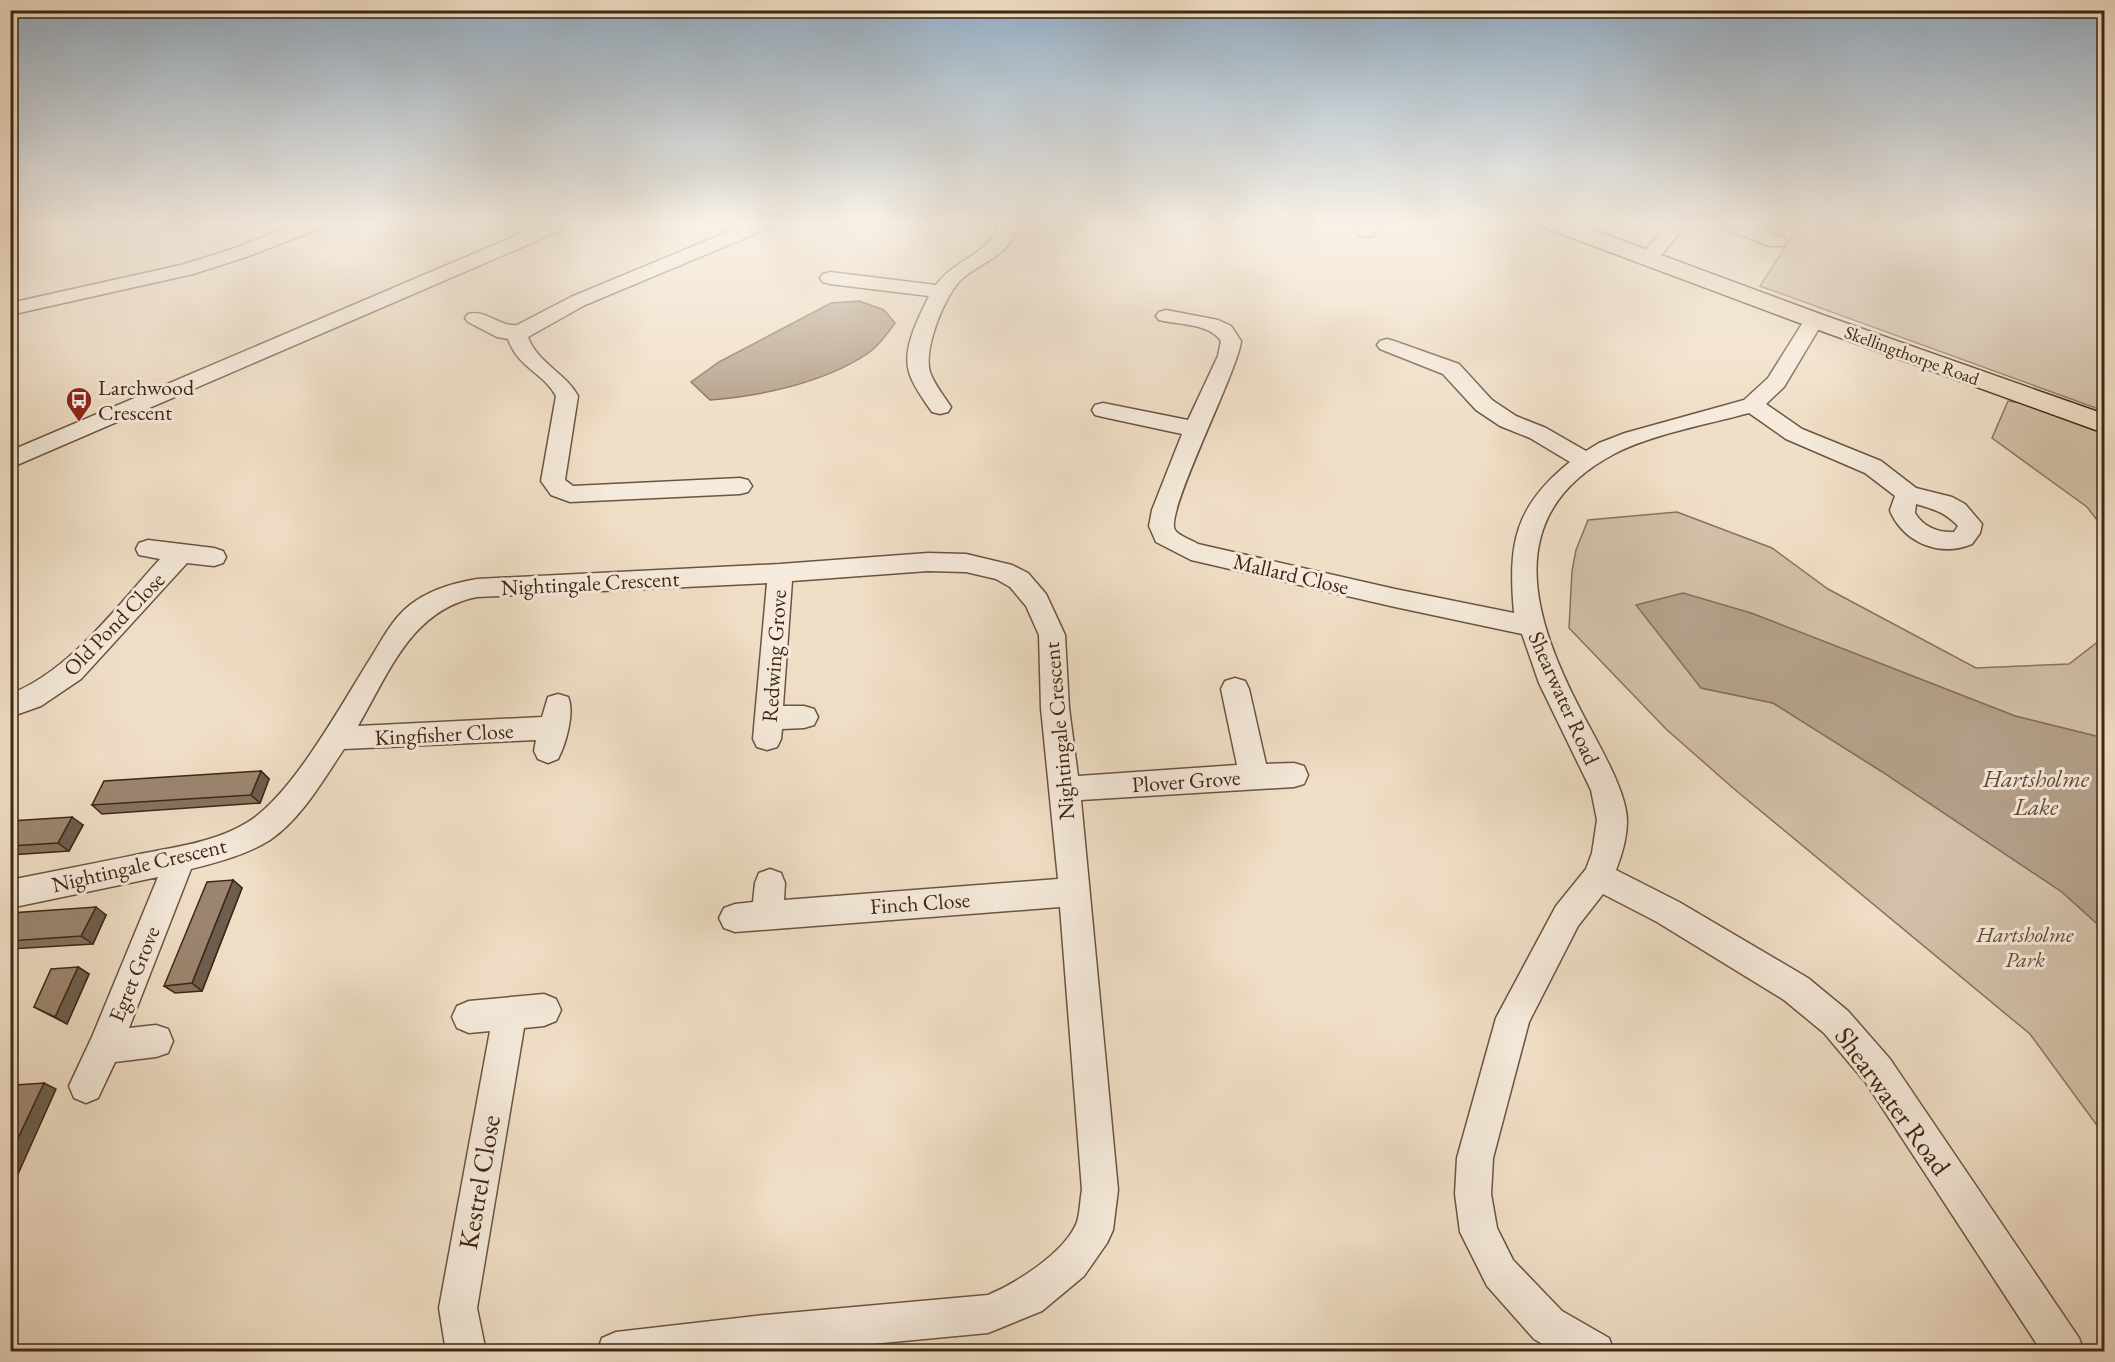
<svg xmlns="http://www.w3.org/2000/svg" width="2115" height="1362" viewBox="0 0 2115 1362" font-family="'EB Garamond',serif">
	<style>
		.green { fill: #d2c0a8; stroke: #89735e; stroke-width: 1.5 }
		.water { fill: #b4a08a; stroke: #866f5a; stroke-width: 1.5 }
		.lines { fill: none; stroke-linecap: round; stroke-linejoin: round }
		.minor-casing { stroke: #6c5440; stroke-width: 3 }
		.major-casing { stroke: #402613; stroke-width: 3 }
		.minor { fill: #f5eadb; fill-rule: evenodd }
		.major { fill: #f0dfc7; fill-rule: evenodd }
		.wall { fill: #867361; stroke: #402613; stroke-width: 1.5 }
		.shaded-wall { fill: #6d5e4f; stroke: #402613; stroke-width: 1.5 }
		.building { fill: #9c8671; stroke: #402613; stroke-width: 1.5 }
		.labels { text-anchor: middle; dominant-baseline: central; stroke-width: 6; stroke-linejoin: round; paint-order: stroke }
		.far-street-label { font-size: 18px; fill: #402613; stroke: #f5eadb }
		.poi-label { font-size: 22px; fill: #402613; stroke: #f5eadb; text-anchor: start }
		.street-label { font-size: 22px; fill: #402613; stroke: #f5eadb }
		.park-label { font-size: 22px; font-style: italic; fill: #644c38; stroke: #f5eadb }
		.water-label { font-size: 24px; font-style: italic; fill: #634b37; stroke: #f5eadb }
		.near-street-label { font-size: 27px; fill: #402613; stroke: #f5eadb }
	</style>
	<rect width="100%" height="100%" fill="#f0dfc7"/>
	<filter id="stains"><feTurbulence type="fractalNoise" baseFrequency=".00333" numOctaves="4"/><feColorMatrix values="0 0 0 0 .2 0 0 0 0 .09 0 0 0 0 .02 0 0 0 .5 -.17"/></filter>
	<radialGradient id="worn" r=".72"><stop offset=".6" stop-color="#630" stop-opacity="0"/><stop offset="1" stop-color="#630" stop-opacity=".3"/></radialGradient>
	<g class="green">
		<path d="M1801,222H2071L2104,233V411L1760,286Z"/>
		<path d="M2008,401L2027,404L2104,432V529L2087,507L1992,438Z"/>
		<path d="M1677,512L1772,548L1828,589L1976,668L2069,664L2104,637V738L2015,716L1751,613L1701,688L1773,703L1881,771L2062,892L2104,930V1135L2030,1034L1733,788L1666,729L1569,628L1572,571L1576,550L1588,520Z"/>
	</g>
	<g class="water">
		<path d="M859,301L884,310L895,323C886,335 879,346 867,354C823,383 761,396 710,400L691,382L719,362L831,303Z"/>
		<path d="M1683,593L1751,613L2015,716L2104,738V930L2062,892L1881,771L1773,703L1701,688L1636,605Z"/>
	</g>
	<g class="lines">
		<g class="minor-casing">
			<g id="minor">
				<path d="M302,222H328L326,226L246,257L193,274L10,315V303L181,265L232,249Z"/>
				<path d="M548,222H573L571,226L10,468V451Z"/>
				<path d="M751,222H776L774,226L585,305L528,337C537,363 565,372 578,396L565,480L573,486L740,478L748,480L752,486L748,492L740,494L570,502L551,495L541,481L556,396C544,373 518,368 508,339L497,337L468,322L465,318L468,314C486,309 499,327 517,325L571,297Z"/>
				<path d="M998,222H1016C1017,253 982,261 962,279C945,294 923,349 930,372C934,384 944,396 951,407L948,412L940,414L932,412C924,400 913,386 909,372C902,348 919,317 929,296L830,284L823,282L820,278L823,274L830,272L936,285C953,260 997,250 998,222Z"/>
				<path d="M1363,222H1381L1373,236H1359L1357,232Z"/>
				<path d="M1669,222H1688L1656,262H1642L1639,258Z"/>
				<path d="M1716,222H1742L1784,238L1786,242L1784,246H1770L1718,226Z"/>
				<path d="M1166,310L1218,320L1231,326L1241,341C1238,371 1164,514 1175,530C1179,536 1192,540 1198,544L1395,589L1514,613C1508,544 1514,507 1570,462L1530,438L1500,426L1476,410L1443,374L1380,349L1377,345L1380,341L1387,339L1394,341L1459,364L1492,400L1516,416L1546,428L1586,451L1599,443L1625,433L1744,400L1768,378L1807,316H1821L1824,320L1784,387L1766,404L1802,429L1881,461L1916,488L1952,497L1965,504L1982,524L1980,533L1972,544C1941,557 1906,544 1891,513L1890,510L1895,496L1865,473L1786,439L1749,413C1709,424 1649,435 1614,454C1499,515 1533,619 1582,713C1596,740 1627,791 1627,821C1627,837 1622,855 1616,870L1679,902L1808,978L1848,1011L1890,1059L2079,1338L2084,1352H2042L1866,1083L1824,1033L1784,1000L1657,922L1603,894L1578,926L1529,1022L1493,1158L1491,1194L1497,1228L1513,1260L1562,1311L1609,1338L1614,1352H1556L1534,1339L1487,1286L1460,1232L1455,1194L1457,1158L1496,1018L1556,906L1586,869L1592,853L1597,820L1591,790L1539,683L1522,634L1395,607L1191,560L1156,542L1149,526L1152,510L1182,434L1103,417L1095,415L1092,410L1095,405L1103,403L1188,420L1218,356L1221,341C1209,323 1178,325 1159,320L1156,316L1159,312ZM1916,504C1933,509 1945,512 1958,526L1954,532C1939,533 1923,527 1915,513Z"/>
				<path d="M148,540L214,548L223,551L226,557L223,563L214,566L187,563L81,679L41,706L10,717V694C69,672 118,605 160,559L139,555L136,549L139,543Z"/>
				<path d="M928,553L966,554L1012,565L1028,573L1046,594L1065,635L1069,708L1078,776L1237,765L1221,689L1225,681L1235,678L1245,681L1249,689L1266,764L1294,763L1304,766L1308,775L1304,784L1294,787L1081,800L1118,1190L1113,1230L1107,1243L1084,1276L1042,1311L988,1333L787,1352H597L602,1338L616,1332L765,1315L988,1295C1016,1283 1065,1253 1077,1222C1080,1213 1080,1200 1082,1190L1060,907L735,932L724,928L719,918L724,908L735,904L753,902L755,883L759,873L770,869L781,873L785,883L784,900L1058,879L1041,708L1039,635L1026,606L1010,587L996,579L966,572L928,571L792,581L783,706H804L814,709L818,717L814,725L804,728L782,729L781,739L777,747L767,750L757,747L753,739L767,583L477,597C411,610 389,673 358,726L542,717L548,697L558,694L568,697C575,712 566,744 558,759L548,763L538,759L534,751L536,740L344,749C323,780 302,818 270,840C246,855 218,862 191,869L129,1028L156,1025L168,1029L173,1041L168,1053L156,1057L115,1062L98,1098L86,1103L74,1098L69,1086L92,1037L158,877L10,908V880C54,871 97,863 140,854C176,847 216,842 248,822C293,794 341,705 370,659C382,640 392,619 410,605C429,590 453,583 477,579L780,564Z"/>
				<path d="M544,994L556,999L561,1010L556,1021L544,1026L524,1028L477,1308L486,1352H446L439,1308L490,1031L469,1033L457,1028L452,1017L457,1006L469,1001Z"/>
			</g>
		</g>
		<g class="major-casing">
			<path id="major" d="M1540,222H1572L1823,315L2104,414V433L1805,325L1543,227Z"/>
		</g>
		<use href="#minor" class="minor"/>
		<use href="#major" class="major"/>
	</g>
	<g class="wall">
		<path d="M261,771L269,779L260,803L102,814L92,805Z"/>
		<path d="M10,821L83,825L69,851L10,855Z"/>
		<path d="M233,880L242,888L202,991L175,993L164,986Z"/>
		<path d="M10,913L106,915L93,944L10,949Z"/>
		<path d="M78,967L89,974L67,1024L34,1007Z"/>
	</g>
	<g class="shaded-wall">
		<path d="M261,771L269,779L260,803L251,795Z"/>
		<path d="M72,817L83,825L69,851L58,843Z"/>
		<path d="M233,880L242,888L202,991L192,983Z"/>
		<path d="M96,907L106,915L93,944L81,936Z"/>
		<path d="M78,967L89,974L67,1024L55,1017Z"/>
		<path d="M44,1083L56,1089L10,1192V1155Z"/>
	</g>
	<g class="building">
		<path d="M261,771L251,795L92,805L104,781Z"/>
		<path d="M72,817L58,843L10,846V821Z"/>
		<path d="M233,880L192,983L164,986L207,882Z"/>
		<path d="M96,907L81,936L10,941V913Z"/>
		<path d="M78,967L55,1017L34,1007L51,969Z"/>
		<path d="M44,1083L10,1155V1094L15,1085Z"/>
	</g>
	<linearGradient id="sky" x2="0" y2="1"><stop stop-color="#93acc2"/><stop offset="0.54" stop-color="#f8f1e6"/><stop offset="1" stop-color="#f8f1e6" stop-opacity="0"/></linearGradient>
	<rect width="2115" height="413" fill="url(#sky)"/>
	<defs>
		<g id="bus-pin" transform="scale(1.35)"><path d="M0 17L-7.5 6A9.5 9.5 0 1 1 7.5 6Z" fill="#8f2418" stroke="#f5eadb"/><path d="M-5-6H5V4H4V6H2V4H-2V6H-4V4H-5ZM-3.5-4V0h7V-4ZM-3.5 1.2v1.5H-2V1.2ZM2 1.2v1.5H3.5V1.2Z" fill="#fff"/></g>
	</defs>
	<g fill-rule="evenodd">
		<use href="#bus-pin" x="79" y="400"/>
	</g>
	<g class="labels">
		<g class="far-street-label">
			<text transform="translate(1912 355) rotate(20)">Skellingthorpe Road</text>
		</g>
		<g class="poi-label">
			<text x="98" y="387">Larchwood<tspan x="98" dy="25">Crescent</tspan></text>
		</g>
		<g class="street-label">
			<text transform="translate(1291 574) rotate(13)">Mallard Close</text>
			<text transform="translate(590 583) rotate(-3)">Nightingale Crescent</text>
			<text transform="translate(114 624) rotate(-46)">Old Pond Close</text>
			<text transform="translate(774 656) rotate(-86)">Redwing Grove</text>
			<text transform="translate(1564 698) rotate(66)">Shearwater Road</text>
			<text transform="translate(1059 731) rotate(-95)">Nightingale Crescent</text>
			<text transform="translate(444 734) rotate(-3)">Kingfisher Close</text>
			<text transform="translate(1186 781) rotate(-4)">Plover Grove</text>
			<text transform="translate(139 865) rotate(-13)">Nightingale Crescent</text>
			<text transform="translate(920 903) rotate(-4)">Finch Close</text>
			<text transform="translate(134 974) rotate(-68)">Egret Grove</text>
		</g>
		<g class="park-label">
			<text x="2025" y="934">Hartsholme<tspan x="2025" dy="25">Park</tspan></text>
		</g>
		<g class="water-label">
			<text x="2036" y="778">Hartsholme<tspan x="2036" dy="28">Lake</tspan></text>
		</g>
		<g class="near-street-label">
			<text transform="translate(1893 1101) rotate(54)">Shearwater Road</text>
			<text transform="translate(479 1182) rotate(-80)">Kestrel Close</text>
		</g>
	</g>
	<rect width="2115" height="1362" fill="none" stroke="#f0dfc7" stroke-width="36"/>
	<rect x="12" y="12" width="2091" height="1338" fill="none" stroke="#402613" stroke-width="3"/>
	<rect x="18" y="18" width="2079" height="1326" fill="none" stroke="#402613" stroke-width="1.5"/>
	<rect width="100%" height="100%" filter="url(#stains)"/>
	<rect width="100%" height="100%" fill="url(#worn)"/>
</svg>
